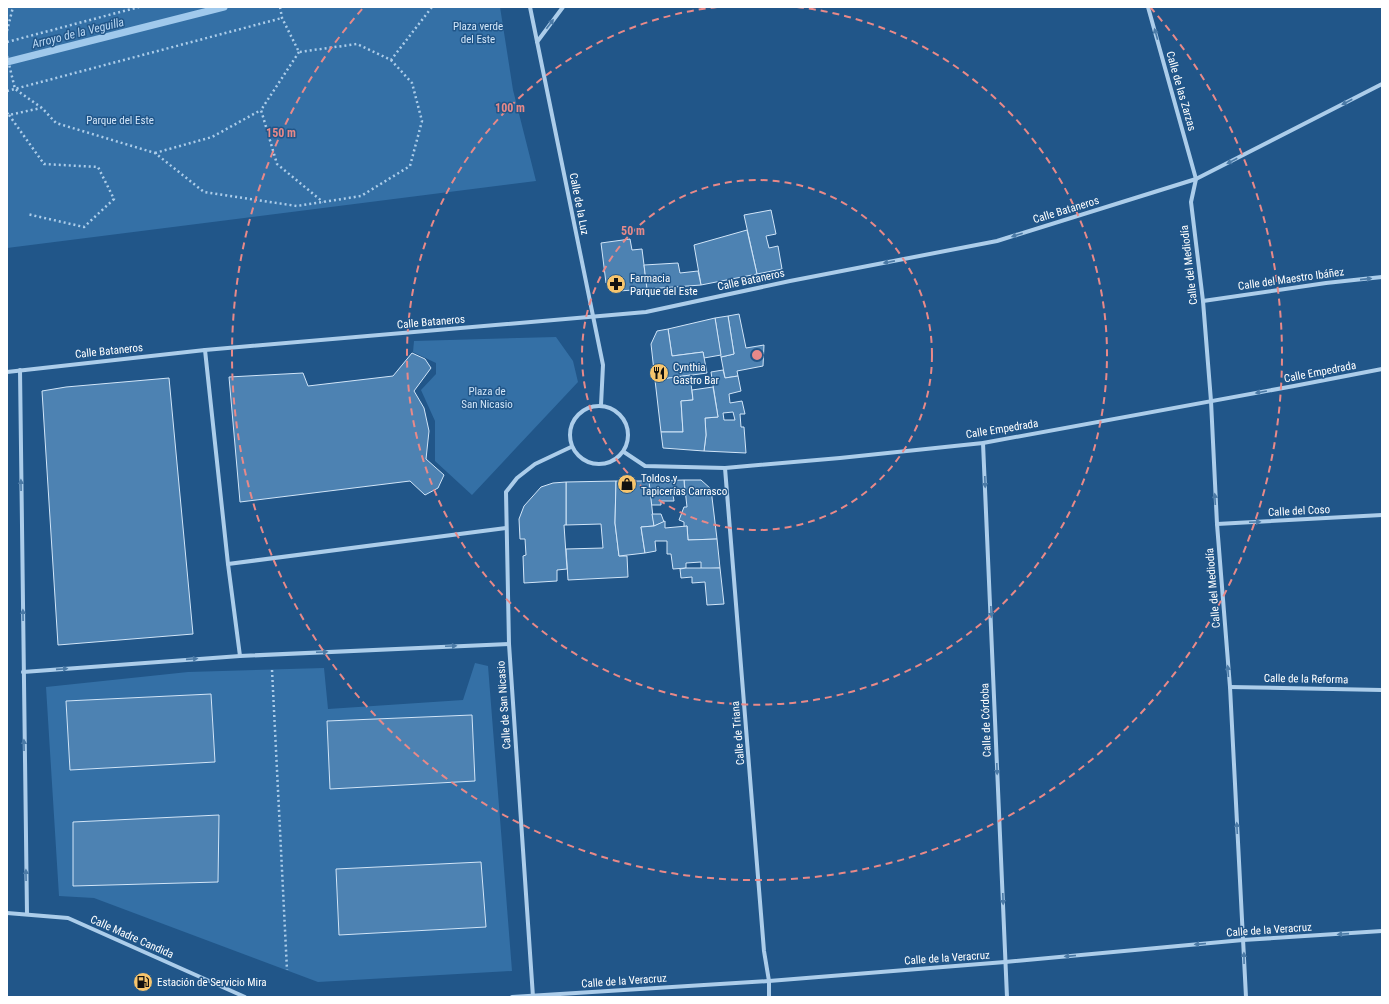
<svg xmlns="http://www.w3.org/2000/svg" width="1389" height="1004" viewBox="0 0 1389 1004" font-family="'Roboto Condensed',sans-serif">
	<style>
		.green { fill: #3470a6; fill-rule: evenodd }
		.lines { fill: none; stroke-linecap: round; stroke-linejoin: round }
		.stream { stroke: #a0c9ec; stroke-width: 7 }
		.building { fill: #4d82b2; stroke: #d1e5f8; fill-rule: evenodd }
		.path { stroke: #accdea; stroke-width: 2.5; stroke-dasharray: 2 3; stroke-linecap: butt }
		.minor { stroke: #accdea; stroke-width: 4 }
		.oneway { fill: #4b7aa6 }
		.ring { fill: none; stroke: #e88989; stroke-width: 2; stroke-dasharray: 7 5 }
		.labels { text-anchor: middle; dominant-baseline: central; stroke-width: 3; stroke-linejoin: round; paint-order: stroke }
		.park-label { font-size: 11px; fill: #d1e5f8; stroke: #215689 }
		.street-label { font-size: 11px; fill: #fff; stroke: #215689 }
		.poi-label { font-size: 11px; fill: #fff; stroke: #215689; text-anchor: start }
		.water-label { font-size: 12px; font-style: italic; fill: #b8d6f2; stroke: #215689 }
		.centre { fill: #e88989; stroke: #215689; stroke-width: 2 }
		.ring-label { font-size: 12px; text-anchor: middle; font-weight: bold; fill: #e88989; stroke: #215689; stroke-width: 3; stroke-linejoin: round; paint-order: stroke }
	</style>
	<rect width="100%" height="100%" fill="#215689"/>
	<g class="green">
		<path d="M7,7H500L513,90L536,181L7,248Z"/>
		<path d="M556,337L573,361L578,382L472,495L435,461V421L421,390L436,374V363L413,352L414,341Z"/>
		<path d="M475,663L488,666L512,971L318,982L94,898L59,896L46,687L188,672L324,668L328,709L463,700ZM211,694L215,762L70,770L66,701ZM472,715L475,781L330,789L327,721ZM219,815L218,882L74,886L73,822ZM480,862L485,927L339,935L336,869Z"/>
	</g>
	<g class="lines">
		<path class="stream" d="M7,62L224,7"/>
	</g>
	<g class="building">
		<path d="M771,210L776,234L766,236L769,248L778,246L782,269L757,274L744,215Z"/>
		<path d="M747,230L757,274L701,285L694,245Z"/>
		<path d="M630,239L632,250L642,249L647,289L619,291L606,283L601,243Z"/>
		<path d="M678,263L680,273L698,271L701,285L647,289L644,265Z"/>
		<path d="M739,314L746,348L764,345L763,366L737,371L738,376L725,378L721,357L734,354L728,316Z"/>
		<path d="M728,316L734,354L721,357L715,318Z"/>
		<path d="M715,318L721,355L704,358L703,352L672,356L668,329Z"/>
		<path d="M668,329L672,356L703,352L707,373L655,380L651,344L657,331Z"/>
		<path d="M412,353L425,359L431,368L414,391L424,408L429,431L426,459L444,475L438,488L425,495L410,481L240,502L229,377L303,373L308,386L393,376Z"/>
		<path d="M723,370L725,378L738,376L741,391L729,394L730,403L742,401L745,414H740L741,427H744L746,453L704,451L706,435L705,418L718,417L711,372ZM733,412L735,420H724L723,413Z"/>
		<path d="M690,375L693,400L681,401L683,432H661L655,380Z"/>
		<path d="M169,378L193,634L58,645L42,391L66,387Z"/>
		<path d="M713,387L718,417L705,418L706,435L704,451L663,448L661,432H683L681,401L693,400L692,390Z"/>
		<path d="M684,480H701L711,489L717,539L688,540L687,526L684,527V522L679,520L684,507H687Z"/>
		<path d="M684,480L685,494H673L674,501H661V505H651L649,481Z"/>
		<path d="M616,481L615,523L619,556H627L628,577L568,580L566,549L603,548L601,524L566,525V482Z"/>
		<path d="M616,481H649L654,526L641,527L645,553L619,556L615,523Z"/>
		<path d="M566,482V525H564L567,569L557,570V581L524,583L523,556L526,555L525,539H520L519,519L524,506L541,487L553,483Z"/>
		<path d="M652,514H661L664,522L654,526Z"/>
		<path d="M665,521V528L687,526L688,540L717,539L720,568L701,569V562L686,563V568L673,569L671,554H667V541H655L656,551L645,553L641,527L654,526Z"/>
		<path d="M686,568H720L724,604L707,605L705,582L692,583V577L681,578L680,569Z"/>
		<path d="M211,694L215,762L70,770L66,701Z"/>
		<path d="M472,715L475,781L330,789L327,721Z"/>
		<path d="M219,815L218,882L73,886V822Z"/>
		<path d="M481,862L486,927L339,935L336,869Z"/>
	</g>
	<g class="lines">
		<g class="path">
			<path d="M280,7L282,18L299,52L357,44L391,60L432,7"/>
			<path d="M7,31L13,7"/>
			<path d="M7,42L139,7"/>
			<path d="M299,52L261,110L277,164L323,202"/>
			<path d="M7,56L15,89L42,108L56,123L155,153L204,192L297,206L361,196L410,166L422,121L412,83L391,60"/>
			<path d="M7,91L282,18"/>
			<path d="M7,113L9,115L41,108"/>
			<path d="M9,115L44,164L98,167L114,199L84,227L27,214"/>
			<path d="M155,153L212,137L261,110"/>
			<path d="M272,670L287,970"/>
		</g>
		<g class="minor">
			<path d="M530,7L603,365L601,405"/>
			<path d="M1148,7L1196,179L1191,202L1203,301L1211,401L1217,524L1230,687L1246,997"/>
			<path d="M537,42L563,7"/>
			<path d="M1203,301L1326,283L1382,277"/>
			<path d="M205,350L228,564L240,656"/>
			<path d="M20,370L27,914"/>
			<path d="M7,372L205,350L646,312L790,281L997,241L1196,179L1382,84"/>
			<circle cx="599" cy="435" r="29"/>
			<path d="M983,443L1007,997"/>
			<path d="M624,452L645,466L725,468L840,458L983,443L1294,386L1382,369"/>
			<path d="M725,468L764,951L769,981V997"/>
			<path d="M1217,524L1382,515"/>
			<path d="M228,564L506,528"/>
			<path d="M23,672L240,656L509,644"/>
			<path d="M1230,687L1382,690"/>
			<path d="M7,913L68,918L245,997"/>
			<path d="M512,997L769,981L1005,962L1243,940L1382,931"/>
			<path d="M533,997L509,644L506,492L517,478L535,464L571,447"/>
		</g>
	</g>
	<defs><path id="oneway-solid" d="M-6-.8H1V-3.2L6.5 0L1 3.2V.8H-6Z"/></defs>
	<g class="oneway">
		<use href="#oneway-solid" transform="translate(550 24) rotate(-53)"/>
		<use href="#oneway-solid" transform="translate(1156 34) rotate(-106)"/>
		<use href="#oneway-solid" transform="translate(1347 102) rotate(153)"/>
		<use href="#oneway-solid" transform="translate(1232 161) rotate(153)"/>
		<use href="#oneway-solid" transform="translate(1017 235) rotate(163)"/>
		<use href="#oneway-solid" transform="translate(889 262) rotate(169)"/>
		<use href="#oneway-solid" transform="translate(1366 279) rotate(-6)"/>
		<use href="#oneway-solid" transform="translate(1261 392) rotate(170)"/>
		<use href="#oneway-solid" transform="translate(985 482) rotate(88)"/>
		<use href="#oneway-solid" transform="translate(21 485) rotate(-91)"/>
		<use href="#oneway-solid" transform="translate(1215 499) rotate(-93)"/>
		<use href="#oneway-solid" transform="translate(1255 522) rotate(-3)"/>
		<use href="#oneway-solid" transform="translate(991 612) rotate(88)"/>
		<use href="#oneway-solid" transform="translate(23 615) rotate(-91)"/>
		<use href="#oneway-solid" transform="translate(451 646) rotate(-3)"/>
		<use href="#oneway-solid" transform="translate(322 652) rotate(-3)"/>
		<use href="#oneway-solid" transform="translate(192 659) rotate(-4)"/>
		<use href="#oneway-solid" transform="translate(62 669) rotate(-4)"/>
		<use href="#oneway-solid" transform="translate(1228 671) rotate(-94)"/>
		<use href="#oneway-solid" transform="translate(24 745) rotate(-91)"/>
		<use href="#oneway-solid" transform="translate(997 769) rotate(88)"/>
		<use href="#oneway-solid" transform="translate(1237 828) rotate(-93)"/>
		<use href="#oneway-solid" transform="translate(26 875) rotate(-91)"/>
		<use href="#oneway-solid" transform="translate(1003 899) rotate(88)"/>
		<use href="#oneway-solid" transform="translate(1343 934) rotate(176)"/>
		<use href="#oneway-solid" transform="translate(1200 944) rotate(175)"/>
		<use href="#oneway-solid" transform="translate(1070 956) rotate(175)"/>
		<use href="#oneway-solid" transform="translate(1244 958) rotate(-91)"/>
	</g>
	<g class="ring">
		<circle cx="757" cy="355" r="175"/>
		<path d="M797 7A350 350 0 1 1 717 7"/>
		<path d="M1150 7A525 525 0 1 1 364 7"/>
	</g>
	<defs>
		<g id="pharmacy-disc" transform="scale(1)"><circle r="9.5" fill="#f7c56d" stroke="#215689"/><path d="M-2-6h4v4h4v4h-4v4h-4v-4h-4v-4h4Z" fill="#111"/></g>
		<g id="restaurant-disc" transform="scale(1)"><circle r="9.5" fill="#f7c56d" stroke="#215689"/><path d="M-5-6h1v4h1v-4h1v4h1v-4h1v5L-1.5 .5V6h-2V.5L-5-1ZM5-6V6H3V1.5H1.5Q1.5-4 5-6Z" fill="#111"/></g>
		<g id="shop-disc" transform="scale(1)"><circle r="9.5" fill="#f7c56d" stroke="#215689"/><path d="M-5-2.5h2.3a2.7 3.5 0 0 1 5.4 0H5L5.5 6h-11ZM-1.5-2.5h3a1.5 2.3 0 0 0-3 0Z" fill="#111"/></g>
		<g id="fuel-disc" transform="scale(1)"><circle r="9.5" fill="#f7c56d" stroke="#215689"/><path d="M-5.5-6h7V0h2V4h1.3V-2.5L3-4.5l.8-.8L6-3V5H2.5V1h-1V6h-7ZM-4.2-4.7v3.2H.2V-4.7Z" fill="#111"/></g>
	</defs>
	<g fill-rule="evenodd">
		<use href="#pharmacy-disc" x="616" y="284"/>
		<use href="#restaurant-disc" x="659" y="373"/>
		<use href="#shop-disc" x="627" y="484"/>
		<use href="#fuel-disc" x="143" y="982"/>
	</g>
	<g class="labels">
		<g class="park-label">
			<text x="478" y="26">Plaza verde<tspan x="478" dy="13">del Este</tspan></text>
			<text x="120" y="120">Parque del Este</text>
			<text x="487" y="391">Plaza de<tspan x="487" dy="13">San Nicasio</tspan></text>
		</g>
		<g class="street-label">
			<text transform="translate(1181 91) rotate(74)">Calle de las Zarzas</text>
			<text transform="translate(579 204) rotate(79)">Calle de la Luz</text>
			<text transform="translate(1066 210) rotate(-17)">Calle Bataneros</text>
			<text transform="translate(1189 265) rotate(-97)">Calle del Mediodía</text>
			<text transform="translate(1291 279) rotate(-8)">Calle del Maestro Ibáñez</text>
			<text transform="translate(751 280) rotate(-12)">Calle Bataneros</text>
			<text transform="translate(431 322) rotate(-5)">Calle Bataneros</text>
			<text transform="translate(109 351) rotate(-6)">Calle Bataneros</text>
			<text transform="translate(1320 372) rotate(-11)">Calle Empedrada</text>
			<text transform="translate(1002 429) rotate(-9)">Calle Empedrada</text>
			<text transform="translate(1299 511) rotate(-3)">Calle del Coso</text>
			<text transform="translate(1213 588) rotate(-95)">Calle del Mediodía</text>
			<text transform="translate(1306 679) rotate(1)">Calle de la Reforma</text>
			<text transform="translate(504 705) rotate(-94)">Calle de San Nicasio</text>
			<text transform="translate(986 720) rotate(-92)">Calle de Córdoba</text>
			<text transform="translate(738 733) rotate(-95)">Calle de Triana</text>
			<text transform="translate(1269 930) rotate(-4)">Calle de la Veracruz</text>
			<text transform="translate(132 937) rotate(24)">Calle Madre Candida</text>
			<text transform="translate(947 958) rotate(-4)">Calle de la Veracruz</text>
			<text transform="translate(624 981) rotate(-4)">Calle de la Veracruz</text>
		</g>
		<g class="poi-label">
			<text x="630" y="278">Farmacia<tspan x="630" dy="13">Parque del Este</tspan></text>
			<text x="673" y="367">Cynthia<tspan x="673" dy="13">Gastro Bar</tspan></text>
			<text x="641" y="478">Toldos y<tspan x="641" dy="13">Tapicerías Carrasco</tspan></text>
			<text x="157" y="982">Estación de Servicio Mira</text>
		</g>
		<g class="water-label">
			<text transform="translate(78 33) rotate(-14)">Arroyo de la Veguilla</text>
		</g>
	</g>
	<circle cx="757" cy="355" r="6" class="centre"/>
	<g class="ring-label">
		<text x="510" y="112">100 m</text>
		<text x="281" y="137">150 m</text>
		<text x="633" y="235">50 m</text>
	</g>
	<rect width="1389" height="1004" fill="none" stroke="#ffffff" stroke-width="16"/>
</svg>
